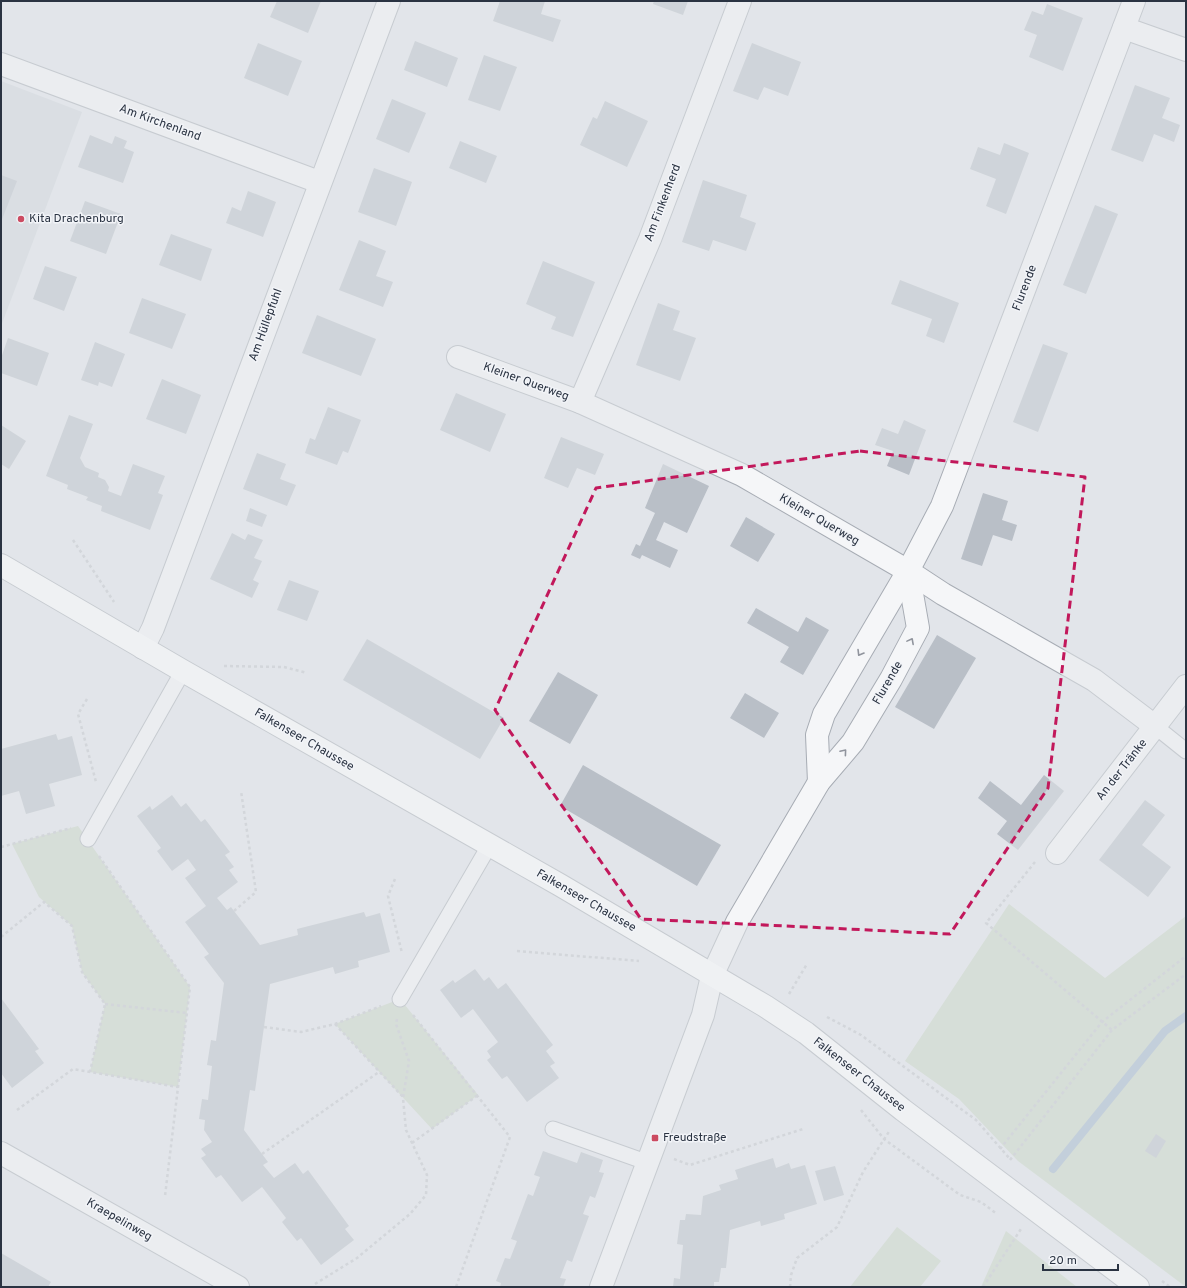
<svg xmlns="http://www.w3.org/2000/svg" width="1187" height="1288" viewBox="0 0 1187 1288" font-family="Overpass,sans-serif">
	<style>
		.built { fill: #d0d5dc }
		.green { fill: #c8d4c3 }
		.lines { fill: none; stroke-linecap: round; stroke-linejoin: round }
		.stream { stroke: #9eb4c9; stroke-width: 8 }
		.building { fill: #b9bfc7 }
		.service-casing { stroke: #a7acb4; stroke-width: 17 }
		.minor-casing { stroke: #a7acb4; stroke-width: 24 }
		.secondary-casing { stroke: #a7acb4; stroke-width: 24 }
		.path { stroke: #c0c3c9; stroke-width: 2.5; stroke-dasharray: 3 3; stroke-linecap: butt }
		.service { stroke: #f5f6f8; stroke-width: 15 }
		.minor { stroke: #f5f6f8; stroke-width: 22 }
		.secondary { stroke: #fff; stroke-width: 22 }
		.oneway { stroke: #90949d }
		.marked { fill: none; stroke: #c2185b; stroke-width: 3; stroke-dasharray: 8 5; stroke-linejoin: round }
		.poi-dot { fill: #cc4b61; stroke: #f2f4f8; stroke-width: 1.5 }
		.labels { text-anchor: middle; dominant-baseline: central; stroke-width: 3; stroke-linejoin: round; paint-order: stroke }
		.street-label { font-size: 12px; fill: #2a3342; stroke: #f2f4f8 }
		.poi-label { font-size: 12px; fill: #2a3342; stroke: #f2f4f8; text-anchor: start }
	</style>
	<rect width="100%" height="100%" fill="#e2e5ea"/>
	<path class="built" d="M1,81L82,112L1,326Z"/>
	<g class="green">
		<path d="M78,826L190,987L178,1087L90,1072L105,1004L82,972L72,926L39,897L12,844Z"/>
		<path d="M1009,904L1105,978L1186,916V1287L1018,1161L959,1099L905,1061Z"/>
		<path d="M400,999L478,1095L432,1129L335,1024Z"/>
		<path d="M897,1227L941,1261L920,1287H850Z"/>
		<path d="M1006,1231L1077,1287H981Z"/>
	</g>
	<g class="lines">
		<path class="stream" d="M1053,1169L1165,1031L1186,1016"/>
	</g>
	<g class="building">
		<path d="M277,1H321L308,33L270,17Z"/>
		<path d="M500,1H545L541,14L561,20L553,42L493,21Z"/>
		<path d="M654,1H688L683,15L653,4Z"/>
		<path d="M1047,4L1083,18L1063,71L1029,57L1037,35L1024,30L1032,11L1043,15Z"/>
		<path d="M415,41L458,58L447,87L404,70Z"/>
		<path d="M258,43L302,61L288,96L244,78Z"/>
		<path d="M752,43L801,62L788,96L764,87L758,100L733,91Z"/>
		<path d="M484,55L517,67L500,111L468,100Z"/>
		<path d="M1135,85L1170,98L1162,118L1180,125L1174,142L1154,134L1143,162L1111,150Z"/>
		<path d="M392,99L426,113L409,153L376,139Z"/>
		<path d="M605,101L648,121L627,167L580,145L593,117L597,119Z"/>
		<path d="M90,135L112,144L115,136L127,141L124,148L134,152L123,183L78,167Z"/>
		<path d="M460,141L497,156L486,183L449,168Z"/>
		<path d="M1004,143L1029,153L1006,214L986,206L996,179L970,169L978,147L1000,155Z"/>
		<path d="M374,168L412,182L396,226L358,212Z"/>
		<path d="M1,175L17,181L1,222Z"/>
		<path d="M703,180L747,195L740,217L756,223L746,251L713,240L709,251L682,242Z"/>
		<path d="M248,191L276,202L263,237L226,223L232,207L241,211Z"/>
		<path d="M85,201L121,214L106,254L70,241Z"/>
		<path d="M1095,205L1118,214L1086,294L1063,285Z"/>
		<path d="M171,234L212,249L201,281L159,265Z"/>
		<path d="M359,240L386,251L376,276L393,282L383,307L339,290Z"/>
		<path d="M543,261L595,282L573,337L551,329L556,317L526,304Z"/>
		<path d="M45,266L77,277L64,311L33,299Z"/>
		<path d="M900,280L959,303L944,343L926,336L932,319L891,304Z"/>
		<path d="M142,298L186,314L172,349L129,333Z"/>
		<path d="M658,303L680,311L673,330L696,338L680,381L636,365Z"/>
		<path d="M317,315L376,339L361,376L302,353Z"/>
		<path d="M8,338L49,353L37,386L1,373V358Z"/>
		<path d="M95,342L125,354L112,387L99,382L98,386L81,380Z"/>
		<path d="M1043,344L1068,353L1038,432L1013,422Z"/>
		<path d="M162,379L201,395L186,434L146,419Z"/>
		<path d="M456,393L506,414L490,452L440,430Z"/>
		<path d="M328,407L361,420L348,453L343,451L337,465L305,453L310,438L315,440Z"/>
		<path d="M69,415L93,424L80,458L85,467L99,473L98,477L105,480L109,487L108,491L121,496L133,464L165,476L158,493L163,495L150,530L101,511L102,506L86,500L88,497L67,489L68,485L46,476Z"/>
		<path d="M904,420L926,430L909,475L887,466L893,451L875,445L882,428L898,434Z"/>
		<path d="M1,425L26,441L9,469L1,464Z"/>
		<path d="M561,437L604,454L595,475L577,468L568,488L544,478Z"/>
		<path d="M257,453L286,464L280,479L296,485L287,506L243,489Z"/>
		<path d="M663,464L709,486L687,533L664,522L656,540L678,550L670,568L642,555L640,559L631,555L636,544L640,546L655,513L645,508Z"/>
		<path d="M983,493L1008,501L1002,520L1017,525L1012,541L993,535L982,566L961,559Z"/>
		<path d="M250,508L267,515L262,527L246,521Z"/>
		<path d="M746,517L775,534L758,562L730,546Z"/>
		<path d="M232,533L245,540L248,534L263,540L254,558L262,561L253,580L259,583L252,598L210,579Z"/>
		<path d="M289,580L319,591L307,621L277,610Z"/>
		<path d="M756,608L798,632L806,617L829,630L803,675L780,662L789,647L747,623Z"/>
		<path d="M937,635L976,658L934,729L895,707Z"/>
		<path d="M367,639L504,718L480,759L343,680Z"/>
		<path d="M558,672L598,695L570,744L529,721Z"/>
		<path d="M745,693L779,713L764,738L730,718Z"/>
		<path d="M56,734L58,740L72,736L82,775L49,784L55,806L26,814L19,791L1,796V749Z"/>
		<path d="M583,765L721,845L697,886L560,806Z"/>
		<path d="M1044,775L1064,791L1018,850L997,834L1007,821L978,798L990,781L1021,805Z"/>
		<path d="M172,795L181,807L186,803L201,822L205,819L230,852L225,855L234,867L229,870L238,882L217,898L227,910L231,907L260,945L298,935L297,929L364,912L366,917L380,913L390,952L358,961L359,967L335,974L333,967L270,984L255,1091L250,1090L244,1130L268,1162L263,1165L274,1178L295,1163L303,1174L308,1170L349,1226L345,1229L354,1240L321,1265L301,1238L297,1241L282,1222L286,1218L262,1187L242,1202L221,1175L216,1178L201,1158L206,1155L201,1149L212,1142L204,1130L205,1120L199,1119L202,1099L208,1100L212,1066L207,1065L211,1040L216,1041L224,983L204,957L209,954L185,922L206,906L185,878L196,870L188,859L172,871L157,851L161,848L137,816L150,806L152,810Z"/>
		<path d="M1145,800L1165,815L1142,845L1171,867L1148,897L1099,860Z"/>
		<path d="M475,969L484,981L489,977L498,989L506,983L553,1045L546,1051L555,1063L550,1066L559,1078L527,1102L507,1076L502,1079L487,1060L491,1057L487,1051L498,1042L473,1009L461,1018L440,990L453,980L455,983Z"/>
		<path d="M1,998L39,1049L35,1051L44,1063L12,1088L1,1073Z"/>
		<path d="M1156,1134L1166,1141L1156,1158L1145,1151Z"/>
		<path d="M543,1151L577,1163L581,1152L603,1160L599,1172L604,1173L595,1198L590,1196L583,1214L589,1216L572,1262L567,1260L560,1278L566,1279L563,1287H500L501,1283L496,1281L505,1258L510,1259L517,1241L511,1239L528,1194L533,1196L540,1177L534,1175Z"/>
		<path d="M773,1158L776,1168L789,1163L791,1169L805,1165L817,1204L784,1214L785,1219L761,1226L760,1221L730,1230L726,1268H721L719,1282H714V1287H673L674,1278L680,1279L683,1245L677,1244L680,1220H685L686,1214L701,1215L703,1196L721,1190L719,1185L738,1179L735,1170Z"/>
		<path d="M835,1166L844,1195L824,1201L815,1171Z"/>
		<path d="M1,1253L51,1282L48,1287H1Z"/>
	</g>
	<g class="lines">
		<g class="service-casing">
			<g id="service">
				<path d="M1156,727L1186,751"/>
				<path d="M88,839L183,671"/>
				<path d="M400,999L489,846"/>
				<path d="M553,1129L646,1162"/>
			</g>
		</g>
		<g class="minor-casing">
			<g id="minor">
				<path d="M1124,28L1186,50"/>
				<path d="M1,64L319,182"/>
				<path d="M458,357L580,402L742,475L908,571L943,594L1094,680L1156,727"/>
				<path d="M580,402L650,239L740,1"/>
				<path d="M143,648L153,628L389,1"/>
				<path d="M819,782L817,735L824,714L908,571L942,506L1134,1"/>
				<path d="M1057,853L1186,686"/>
				<path d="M1,1153L238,1287"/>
				<path d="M601,1287L703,1015L712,976L737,922L819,782L853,742L891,679L918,628L908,571"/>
			</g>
		</g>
		<g class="secondary-casing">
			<path id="secondary" d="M1,565L183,671L560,885L765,1006L806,1033L903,1110L1138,1287"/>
		</g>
		<g class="path">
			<path d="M73,540L114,602"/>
			<path d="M224,666L284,667L307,673"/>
			<path d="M87,699L78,714L96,782"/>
			<path d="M1,847L71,828"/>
			<path d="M99,856L190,987L165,1196"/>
			<path d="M1035,862L986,923L1112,1030"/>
			<path d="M395,879L388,896L402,953"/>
			<path d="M234,911L256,892L241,791"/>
			<path d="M1,937L44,902L72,926L82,972L105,1004L90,1072"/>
			<path d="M517,951L639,961"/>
			<path d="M789,994L807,964"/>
			<path d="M105,1004L187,1013"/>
			<path d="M413,1015L510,1137L456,1287"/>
			<path d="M827,1017L861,1035L976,1120L1010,1159"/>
			<path d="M335,1024L403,1097"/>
			<path d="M264,1027L301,1032L335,1024L381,1006"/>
			<path d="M17,1110L73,1069L178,1087"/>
			<path d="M861,1110L884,1139L960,1195L981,1202L997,1214"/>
			<path d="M412,1143L478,1095"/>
			<path d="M1000,1149L1102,1022L1186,956"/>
			<path d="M262,1154L379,1072"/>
			<path d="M674,1159L690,1165L803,1129"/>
			<path d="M1010,1160L1112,1030L1186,974"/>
			<path d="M1162,1281L1170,1287"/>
			<path d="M315,1284L357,1258L410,1214L426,1195L427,1175L406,1130L403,1098L409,1061L396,1024L397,1019"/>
			<path d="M790,1287L791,1275L797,1258L837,1227L863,1172L890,1130"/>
			<path d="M983,1287L1021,1229"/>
		</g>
		<use href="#service" class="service"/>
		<use href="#minor" class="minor"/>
		<use href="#secondary" class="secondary"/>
	</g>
	<defs><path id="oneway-chevron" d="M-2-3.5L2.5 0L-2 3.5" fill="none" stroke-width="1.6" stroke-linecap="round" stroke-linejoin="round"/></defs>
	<g class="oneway">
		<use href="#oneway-chevron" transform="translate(911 641) rotate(-62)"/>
		<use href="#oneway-chevron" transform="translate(860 653) rotate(121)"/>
		<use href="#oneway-chevron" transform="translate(844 752) rotate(-50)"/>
	</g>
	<path d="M0 0H1187V1288H0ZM860,451L1085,477L1048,788L950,934L641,919L495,710L596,488Z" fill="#e2e5ea" fill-opacity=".55" fill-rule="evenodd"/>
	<path class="marked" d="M860,451L1085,477L1048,788L950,934L641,919L495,710L596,488Z"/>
	<g class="poi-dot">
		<circle cx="21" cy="219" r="4"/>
		<rect x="651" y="1134" width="8" height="8" rx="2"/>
	</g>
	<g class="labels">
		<g class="street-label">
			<text transform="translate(160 123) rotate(20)">Am Kirchenland</text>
			<text transform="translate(663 203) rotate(-69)">Am Finkenherd</text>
			<text transform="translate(1025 288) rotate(-69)">Flurende</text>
			<text transform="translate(266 325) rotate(-70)">Am Hüllepfuhl</text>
			<text transform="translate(526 382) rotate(20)">Kleiner Querweg</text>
			<text transform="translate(819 520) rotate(30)">Kleiner Querweg</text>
			<text transform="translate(888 683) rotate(-60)">Flurende</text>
			<text transform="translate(304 740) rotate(30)">Falkenseer Chaussee</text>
			<text transform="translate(1122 770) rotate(-52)">An der Tränke</text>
			<text transform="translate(586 901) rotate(30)">Falkenseer Chaussee</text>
			<text transform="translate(859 1075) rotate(38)">Falkenseer Chaussee</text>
			<text transform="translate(119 1220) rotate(30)">Kraepelinweg</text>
		</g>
		<g class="poi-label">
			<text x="29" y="219">Kita Drachenburg</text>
			<text x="663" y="1138">Freudstraße</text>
		</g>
	</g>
	<rect width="1187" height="1288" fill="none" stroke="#2a3342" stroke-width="4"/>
	<path d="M1043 1264v6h75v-6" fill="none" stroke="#2a3342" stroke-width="2"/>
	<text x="1049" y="1264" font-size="12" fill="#2a3342" stroke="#f2f4f8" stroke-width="3" paint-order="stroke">20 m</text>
</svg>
